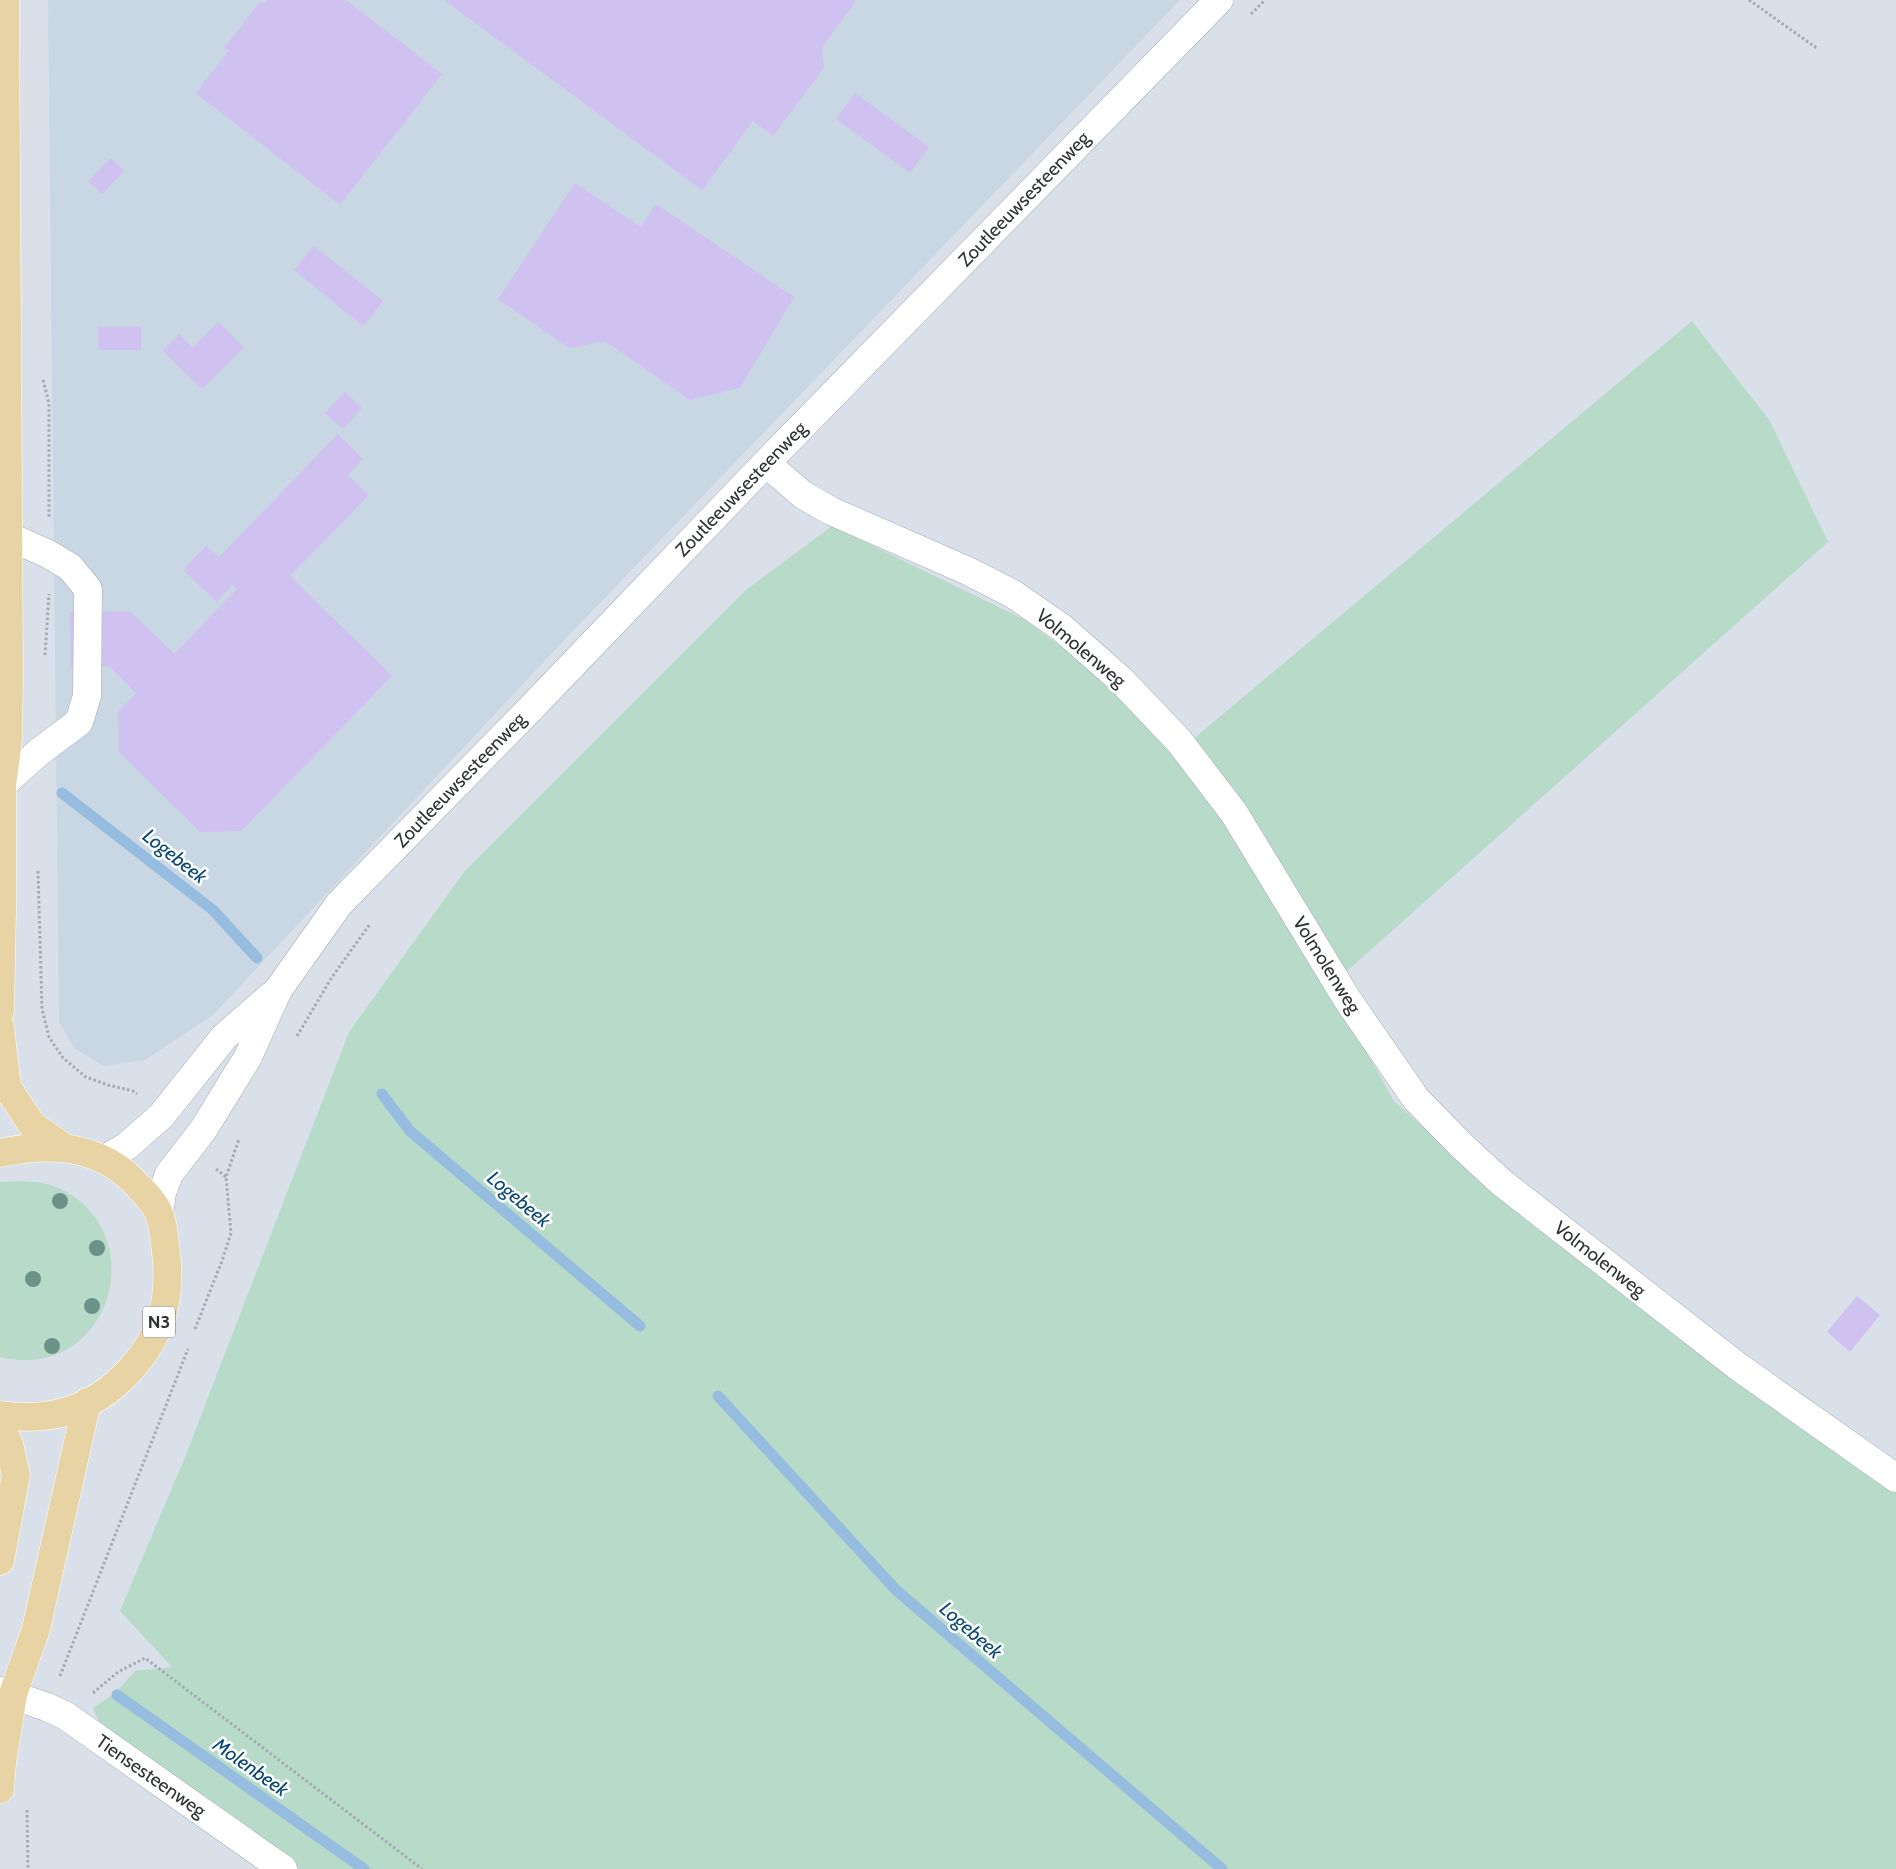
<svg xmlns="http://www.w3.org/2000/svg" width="1896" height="1869" viewBox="0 0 1896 1869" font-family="Cabin,sans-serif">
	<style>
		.built { fill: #c9d6e4 }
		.green { fill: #b8dbc9 }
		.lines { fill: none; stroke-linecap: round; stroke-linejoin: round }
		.stream { stroke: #96bddf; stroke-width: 11 }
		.building { fill: #cfc2f0 }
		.minor-casing { stroke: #a4acb4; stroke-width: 29 }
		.major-casing { stroke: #fff; stroke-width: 29 }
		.path { stroke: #a4aab1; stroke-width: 3; stroke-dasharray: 2.5 2.5; stroke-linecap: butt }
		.minor { stroke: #fff; stroke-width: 28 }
		.major { stroke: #e8d3a5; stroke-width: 28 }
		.tree { fill: #6b9188 }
		.labels { text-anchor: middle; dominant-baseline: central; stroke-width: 5; stroke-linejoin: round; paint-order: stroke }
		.shield { fill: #fff; stroke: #6d6f71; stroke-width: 1 }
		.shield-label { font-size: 18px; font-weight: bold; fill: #2e3134 }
		.street-label { font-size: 19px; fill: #2e3134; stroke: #fff }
		.water-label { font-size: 20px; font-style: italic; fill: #0a4975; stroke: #fff }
	</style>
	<rect width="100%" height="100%" fill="#d9e0e9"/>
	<path class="built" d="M48,0H1180L569,635L213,1015L145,1060L104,1066L74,1048L59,1022Z"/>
	<g class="green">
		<path d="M1692,321L1770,421L1828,542L1346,972L1192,740Z"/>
		<path d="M832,526L1023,619L1093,670L1195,771L1329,985L1394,1101L1468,1168L1896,1484V1869H300L277,1855L99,1722L93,1708L116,1692L135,1671L172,1667L120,1611L185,1457L349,1032L464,872L746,590Z"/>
		<path d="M22,1181C33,1182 45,1182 56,1187C156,1229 111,1384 0,1357V1182Z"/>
	</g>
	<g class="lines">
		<g class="stream">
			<path d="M62,793L213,910L257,958"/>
			<path d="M382,1094L410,1131L640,1326"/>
			<path d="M718,1396L896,1590L1222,1869"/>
			<path d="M117,1695L364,1869"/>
		</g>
	</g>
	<g class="building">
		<path d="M268,0H346L442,74L340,205L196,93L229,50L224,48L260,2L265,4Z"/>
		<path d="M444,0H856L822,48L824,68L773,136L753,121L702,190Z"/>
		<path d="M855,93L929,147L910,173L836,119Z"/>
		<path d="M111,158L124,171L102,194L88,181Z"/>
		<path d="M575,183L641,227L656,204L794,297L740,388L690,400L605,341L569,348L498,299Z"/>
		<path d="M314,246L383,301L363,326L294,270Z"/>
		<path d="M218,322L244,347L202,389L163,351L179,334L193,348Z"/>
		<path d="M98,327H141V350H99Z"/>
		<path d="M345,392L362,408L343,429L325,413Z"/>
		<path d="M338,434L363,459L348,475L369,495L290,576L392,676L241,831L200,832L119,752L118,712L136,693L109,666L71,667L70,612L130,611L174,654L237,589L232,585L217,602L183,570L206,546L219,557Z"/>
		<path d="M1857,1296L1880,1315L1850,1352L1827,1332Z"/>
	</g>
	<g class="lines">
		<g class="minor-casing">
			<g id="minor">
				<path d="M766,463L803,495L831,511L968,571L1013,594L1062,628L1121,680L1179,741L1234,813L1347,999L1416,1099L1462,1146L1501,1182L1740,1368L1896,1478"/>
				<path d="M2,785L39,752L79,722L87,696L88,589L70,567L48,554L8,536"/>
				<path d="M105,1159L127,1146L162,1115L224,1037L271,996"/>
				<path d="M159,1213L162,1193L169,1174L203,1130L248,1057L278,990L339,904L533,706L766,463L1219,0"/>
				<path d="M0,1691L47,1707L66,1716L283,1869"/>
			</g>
		</g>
		<g class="major-casing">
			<g id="major">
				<path d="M0,1011L2,909V785L8,739L9,674L5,0"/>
				<path d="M0,1027L7,1087L32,1125L63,1147"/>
				<path d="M0,1153C52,1142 102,1145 139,1187C146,1194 156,1205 159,1214C163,1223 164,1234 165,1244C168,1265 169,1287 164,1308C154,1353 112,1398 68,1411C46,1418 22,1418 0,1415"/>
				<path d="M0,1425L9,1444L16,1475L0,1561"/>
				<path d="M0,1789L2,1763L13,1694L36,1629L87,1402"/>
			</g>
		</g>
		<g class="path">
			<path d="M1749,0L1818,49"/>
			<path d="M1251,14L1265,0"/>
			<path d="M43,380L49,403V518"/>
			<path d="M45,655L49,594"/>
			<path d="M38,871L42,1009L49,1037L63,1058L86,1077L108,1085L133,1091L137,1094"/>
			<path d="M297,1036L332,977L370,924"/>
			<path d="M216,1169L226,1177"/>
			<path d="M195,1329L222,1261L231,1233L226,1177L239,1139"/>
			<path d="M60,1676L188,1349"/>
			<path d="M93,1693L118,1672L145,1658L422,1869"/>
			<path d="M27,1810L28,1869"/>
		</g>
		<use href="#minor" class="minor"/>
		<use href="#major" class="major"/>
	</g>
	<g class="tree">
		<circle cx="60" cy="1201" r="8"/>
		<circle cx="97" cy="1248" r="8"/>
		<circle cx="33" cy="1279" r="8"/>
		<circle cx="92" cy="1306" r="8"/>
		<circle cx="52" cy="1346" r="8"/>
	</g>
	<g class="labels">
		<rect class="shield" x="143" y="1306.5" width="32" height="31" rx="4"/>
		<g class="shield-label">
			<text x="159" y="1322">N3</text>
		</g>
		<g class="street-label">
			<text transform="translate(1024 199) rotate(-46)">Zoutleeuwsesteenweg</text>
			<text transform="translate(741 489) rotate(-46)">Zoutleeuwsesteenweg</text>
			<text transform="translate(1081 648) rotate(40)">Volmolenweg</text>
			<text transform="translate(460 780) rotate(-46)">Zoutleeuwsesteenweg</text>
			<text transform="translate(1327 965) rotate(58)">Volmolenweg</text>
			<text transform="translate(1600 1259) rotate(38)">Volmolenweg</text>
			<text transform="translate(151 1776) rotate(35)">Tiensesteenweg</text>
		</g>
		<g class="water-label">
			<text transform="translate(175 856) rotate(38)">Logebeek</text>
			<text transform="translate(519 1199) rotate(40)">Logebeek</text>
			<text transform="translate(971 1630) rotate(41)">Logebeek</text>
			<text transform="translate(251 1767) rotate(35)">Molenbeek</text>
		</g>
	</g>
</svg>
